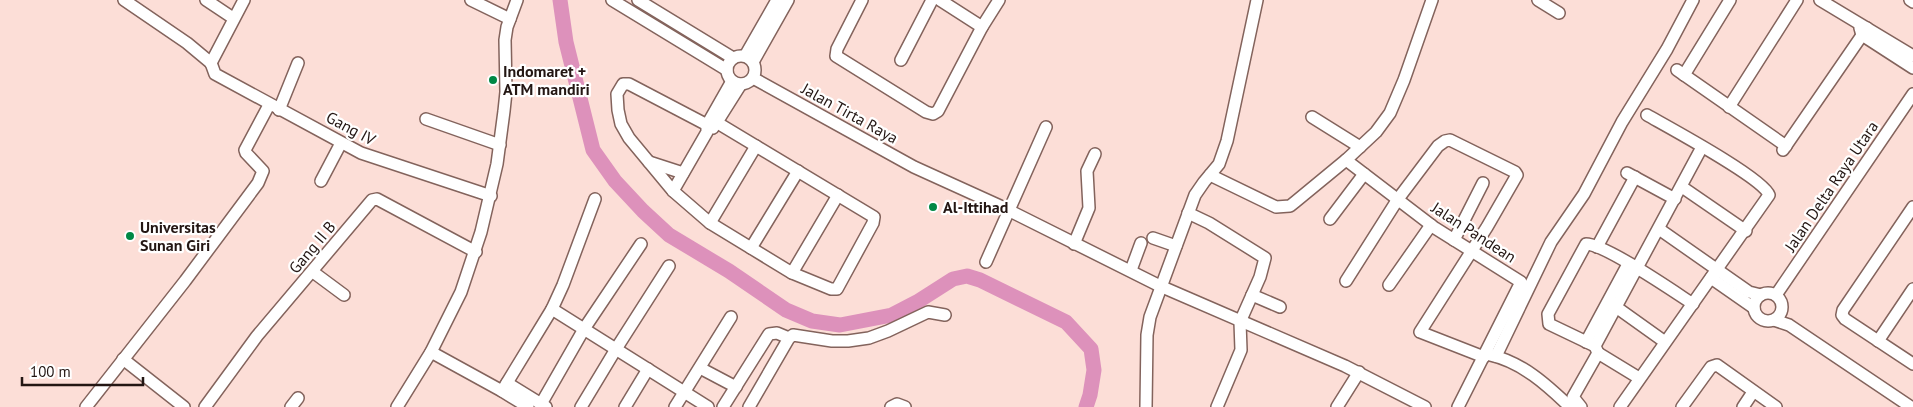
<svg xmlns="http://www.w3.org/2000/svg" width="1913" height="407" viewBox="0 0 1913 407" font-family="'PT Sans',sans-serif">
	<style>
		.lines { fill: none; stroke-linecap: round; stroke-linejoin: round }
		.river { stroke: #dd91bb; stroke-width: 15 }
		.minor-casing { stroke: #83635c; stroke-width: 14 }
		.minor { stroke: #fff; stroke-width: 11 }
		.poi-dot { fill: #008845; stroke: #fff; stroke-width: 2 }
		.labels { text-anchor: middle; dominant-baseline: central; stroke-width: 4.5; stroke-linejoin: round; paint-order: stroke }
		.poi-label { font-size: 16px; font-weight: bold; fill: #231613; stroke: #fff; text-anchor: start }
		.street-label { font-size: 16px; fill: #231613; stroke: #fff }
	</style>
	<rect width="100%" height="100%" fill="#fcded7"/>
	<g class="lines">
		<path class="river" d="M560,0L566,42L593,150L615,181L643,211L669,235L729,271L786,310L812,321L840,325L892,315L917,302L953,279L967,276L980,280L1066,322L1091,349L1094,370L1090,395L1086,407"/>
		<g class="minor-casing">
			<g id="minor">
				<path d="M124,0L187,43L211,63"/>
				<path d="M206,0L233,18"/>
				<path d="M471,0L510,19"/>
				<path d="M612,0L727,70"/>
				<path d="M638,0L733,58"/>
				<path d="M862,0L837,49L836,56L926,112L933,114L938,111L982,27L999,0"/>
				<path d="M940,0L982,27"/>
				<path d="M1538,0L1559,13"/>
				<path d="M1820,0L1913,56"/>
				<path d="M1910,0L1913,2"/>
				<path d="M1860,28L1862,35L1913,68"/>
				<circle cx="741" cy="70" r="14"/>
				<path d="M745,56L777,0"/>
				<path d="M901,60L932,0"/>
				<path d="M753,62L788,0"/>
				<path d="M211,63L215,74L361,153L491,196"/>
				<path d="M211,63L244,0"/>
				<path d="M1677,70L1786,146"/>
				<path d="M1684,75L1730,0"/>
				<path d="M753,78L914,167L1000,206L1160,286L1345,366L1425,407"/>
				<path d="M1729,107L1797,0"/>
				<path d="M279,110L298,63"/>
				<path d="M1312,117L1360,147"/>
				<path d="M426,119L500,145"/>
				<path d="M711,119L874,217L873,223L837,289H831L792,273L710,223L673,191L629,138L621,124L618,110L617,94L623,84H629L713,128"/>
				<path d="M717,122L741,84"/>
				<path d="M1783,150L1867,28"/>
				<path d="M1346,160L1435,228L1521,282L1458,407"/>
				<path d="M649,162L683,173"/>
				<path d="M1627,173L1675,199"/>
				<path d="M1210,175L1276,207L1290,206L1295,202L1346,160L1376,132L1390,113L1404,80L1432,0"/>
				<path d="M321,181L341,143"/>
				<path d="M1682,187L1746,231"/>
				<path d="M673,191L707,132V125L732,81"/>
				<path d="M1913,207L1843,310L1842,315L1845,319L1913,364"/>
				<path d="M1188,213L1209,223L1265,258L1260,277L1240,322L1241,350L1217,407"/>
				<path d="M1330,219L1364,174"/>
				<path d="M710,223L756,146"/>
				<path d="M1659,229L1749,292L1761,295"/>
				<path d="M1153,238L1176,246"/>
				<path d="M1454,240L1483,183"/>
				<path d="M1074,244L1089,208L1087,171L1095,154"/>
				<path d="M1597,247L1635,177"/>
				<path d="M751,248L798,171"/>
				<path d="M986,262L1046,127"/>
				<path d="M1131,270L1141,243"/>
				<path d="M313,272L344,295"/>
				<path d="M792,273L838,195"/>
				<path d="M1711,278L1754,308"/>
				<path d="M1346,281L1398,199L1438,146L1445,141L1450,140L1515,172L1517,175L1487,227L1420,332L1484,357"/>
				<path d="M1389,285L1431,225"/>
				<circle cx="1768" cy="307" r="14"/>
				<path d="M1252,295L1280,307"/>
				<path d="M1776,295L1913,94"/>
				<path d="M1616,307L1665,342"/>
				<path d="M552,309L708,407"/>
				<path d="M1774,320L1789,325L1911,407"/>
				<path d="M1878,341L1913,289"/>
				<path d="M1586,342L1628,264"/>
				<path d="M1595,346L1549,324L1548,314L1586,244C1605,244 1673,291 1693,304"/>
				<path d="M431,352L502,391L528,407"/>
				<path d="M1598,353L1639,378"/>
				<path d="M1490,355C1522,362 1547,385 1570,407"/>
				<path d="M1496,356L1551,242L1584,194L1622,122L1667,49L1693,0"/>
				<path d="M123,359L184,407"/>
				<path d="M700,368L736,387"/>
				<path d="M507,383L546,407"/>
				<path d="M502,391L552,309L563,285L595,199"/>
				<path d="M541,404L584,329L641,244"/>
				<path d="M86,407L185,281L258,183L263,171L246,153L245,150L269,105"/>
				<path d="M205,407L257,336L372,200L377,199L476,252"/>
				<path d="M291,407L298,398"/>
				<path d="M397,407L431,352L461,292L481,232L497,164L504,111L506,92L505,40L507,27L517,0"/>
				<path d="M581,407L616,349L669,266"/>
				<path d="M625,407L648,369"/>
				<path d="M675,407L731,317"/>
				<path d="M723,407L769,334L777,333L789,338"/>
				<path d="M749,407L789,338L793,335L832,341H848L869,338L888,331L928,312L945,315"/>
				<path d="M891,407L897,404L905,407"/>
				<path d="M1146,407L1147,335L1150,317L1195,195L1204,182L1219,164L1227,141L1257,0"/>
				<path d="M1337,407L1359,372"/>
				<path d="M1581,407L1573,397L1598,353L1595,346L1702,147"/>
				<path d="M1620,407L1769,195C1763,178 1668,127 1647,115"/>
				<path d="M1682,407L1711,367L1717,365L1776,407"/>
				<path d="M1743,407L1753,392"/>
			</g>
		</g>
		<use href="#minor" class="minor"/>
	</g>
	<g class="poi-dot">
		<circle cx="493" cy="80" r="5"/>
		<circle cx="933" cy="207" r="5"/>
		<circle cx="130" cy="236" r="5"/>
	</g>
	<g class="labels">
		<g class="poi-label">
			<text x="503" y="71">Indomaret +<tspan x="503" dy="18">ATM mandiri</tspan></text>
			<text x="943" y="207">Al-Ittihad</text>
			<text x="140" y="227">Universitas<tspan x="140" dy="18">Sunan Giri</tspan></text>
		</g>
		<g class="street-label">
			<text transform="translate(850 113) rotate(29)">Jalan Tirta Raya</text>
			<text transform="translate(351 128) rotate(28)">Gang IV</text>
			<text transform="translate(1831 186) rotate(-56)">Jalan Delta Raya Utara</text>
			<text transform="translate(1474 232) rotate(33)">Jalan Pandean</text>
			<text transform="translate(312 247) rotate(-50)">Gang II B</text>
		</g>
	</g>
	<path d="M22 377v8h121v-8" fill="none" stroke="#231613" stroke-width="2.5"/>
	<text x="30" y="377" font-size="15" fill="#231613" stroke="#ffffff" stroke-width="4" paint-order="stroke">100 m</text>
</svg>
